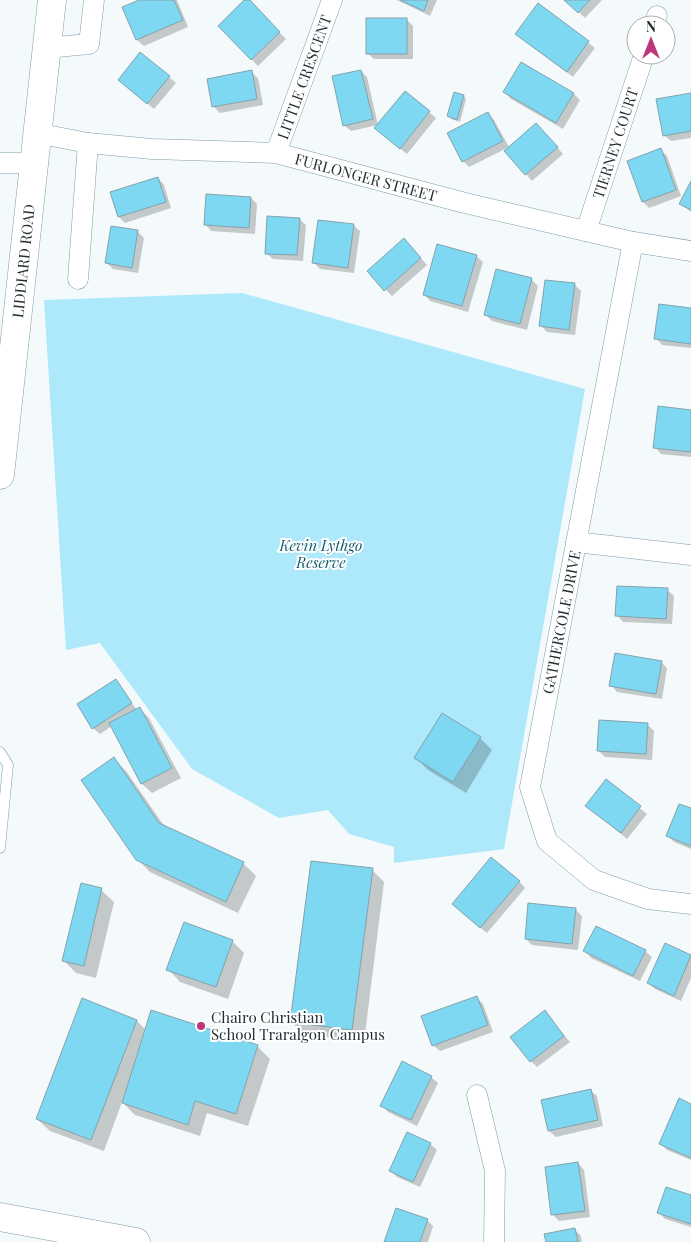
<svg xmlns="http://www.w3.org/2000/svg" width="691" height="1242" viewBox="0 0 691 1242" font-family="'Playfair Display',serif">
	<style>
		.green { fill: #ade8fb }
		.shadow { fill: #0003 }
		.building { fill: #7fd8f2; stroke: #83a2ac }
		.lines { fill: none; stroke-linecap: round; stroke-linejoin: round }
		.lane-casing { stroke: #7e9da7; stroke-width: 11 }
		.street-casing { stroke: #7e9da7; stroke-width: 21 }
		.secondary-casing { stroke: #7e9da7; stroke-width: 29 }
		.lane { stroke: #fff; stroke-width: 10 }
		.street { stroke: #fff; stroke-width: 20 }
		.secondary { stroke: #fff; stroke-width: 28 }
		.poi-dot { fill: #bb367a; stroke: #fff; stroke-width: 2 }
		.labels { text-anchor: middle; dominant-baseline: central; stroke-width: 4; stroke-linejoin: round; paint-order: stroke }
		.street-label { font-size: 15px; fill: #232f33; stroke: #fff }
		.park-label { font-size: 15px; font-style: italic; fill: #125c6e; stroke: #fff }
		.poi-label { font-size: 15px; fill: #232f33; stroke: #fff; text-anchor: start }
	</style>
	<rect width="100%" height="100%" fill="#f4fafc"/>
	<path class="green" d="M242,293L585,389L504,849L394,863V847L349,834L328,810L279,818L192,769L100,643L66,650L44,300Z"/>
	<g class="shadow">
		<path d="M142,0H177L188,27L144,46L137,40L123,8Z"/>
		<path d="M246,0L286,39L258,66L219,26Z"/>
		<path d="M397,0H437L430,16Z"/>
		<path d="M566,0H602L585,18Z"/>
		<path d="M539,5L595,48L573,77L523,40Z"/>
		<path d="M406,19L413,26V59H374L367,53Z"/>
		<path d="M521,64L574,94L580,100L563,129L511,99L505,92Z"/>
		<path d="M361,71L367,77L378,125L405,92L436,118L407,154L382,134L378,125L351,131L344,125Z"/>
		<path d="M251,72L258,78L263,105L220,113L213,106Z"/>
		<path d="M169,77L176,83L154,109L126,86Z"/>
		<path d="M691,94V138L671,141L664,135Z"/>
		<path d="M464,96L466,99L460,122L451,119L448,116Z"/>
		<path d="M488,113L494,120L509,147L469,167L463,161Z"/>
		<path d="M543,131L563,154L532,181L506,151Z"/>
		<path d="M661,150L667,156L681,196L649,208L643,202Z"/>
		<path d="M158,178L164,185L171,208L125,223L119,217Z"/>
		<path d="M691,184V212L680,203Z"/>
		<path d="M251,198L257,204L255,234L211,231L205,224Z"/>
		<path d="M299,219L306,225L303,261L273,259L266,253Z"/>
		<path d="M353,225L360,231L354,273L320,269L314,263Z"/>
		<path d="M112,227L138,232L144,238L138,273L113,269L107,263Z"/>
		<path d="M410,246L427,265L392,296L368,271Z"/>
		<path d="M476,256L483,262L468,312L430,301L424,294Z"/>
		<path d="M531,279L538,286L527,330L492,321L485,314Z"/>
		<path d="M575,285L581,291L575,335L547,332L540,325Z"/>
		<path d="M691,310V348L662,345L656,338Z"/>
		<path d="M691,411V457L661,454L655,447Z"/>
		<path d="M667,590L674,596L672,624L623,622L617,615Z"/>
		<path d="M661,662L667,668L662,699L617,692L611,685Z"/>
		<path d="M115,681L137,710L140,709L149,718L181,778L152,793L142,784L112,726L100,734L93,728Z"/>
		<path d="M648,725L654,731L652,760L605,757L598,750Z"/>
		<path d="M480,738L492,750L466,793L428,770L416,758Z"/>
		<path d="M114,759L126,771L165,827L243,863L256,876L238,913L150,872L137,859Z"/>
		<path d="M606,781L647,814L627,839L587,806Z"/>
		<path d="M691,810V849L674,842L668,836Z"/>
		<path d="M372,870L384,882L364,1042L304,1034L291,1022Z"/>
		<path d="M519,881L525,888L487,933L460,911Z"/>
		<path d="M101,890L114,902L96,978L76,973L64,961Z"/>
		<path d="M575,909L582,916L578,950L532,945L526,939Z"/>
		<path d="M232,941L244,953L228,999L180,982L168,969Z"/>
		<path d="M666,945L691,956V978L681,1001L655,989L648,983Z"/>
		<path d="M585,951H645L652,957L640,981L591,958Z"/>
		<path d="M476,997L483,1004L493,1032L440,1051L433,1045Z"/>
		<path d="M545,1012L570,1042L537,1067L531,1061Z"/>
		<path d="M137,1021L146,1030L257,1046L270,1059L248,1126L207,1113L200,1136L135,1115L122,1102L104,1151L50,1131L37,1119Z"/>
		<path d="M431,1077L438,1083L417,1126L388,1112L382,1105Z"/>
		<path d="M590,1090L597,1096L603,1126L556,1137L549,1131L542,1101Z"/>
		<path d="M691,1105V1160L667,1150L661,1144Z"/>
		<path d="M430,1144L437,1150L420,1187L397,1177L390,1170Z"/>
		<path d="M578,1163L584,1170L590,1217L559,1221L553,1215L546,1168Z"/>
		<path d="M691,1196V1227L665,1219L658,1212Z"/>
		<path d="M427,1220L433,1226L428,1242H386Z"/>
		<path d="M574,1229L581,1236L582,1242H547Z"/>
	</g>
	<g class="building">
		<path d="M139,0H174L183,20L136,40L122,7Z"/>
		<path d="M244,0H250L280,32L251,60L218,26Z"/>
		<path d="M400,0H428L424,11Z"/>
		<path d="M564,0H590L578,13Z"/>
		<path d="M538,3L589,41L567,72L515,34Z"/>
		<rect x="366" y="18" width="41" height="36"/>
		<path d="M140,52L170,76L147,104L118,80Z"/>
		<path d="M521,62L574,93L556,123L503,92Z"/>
		<path d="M252,70L257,99L212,107L207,79Z"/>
		<path d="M361,70L373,119L343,126L332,76Z"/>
		<path d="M405,91L430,111L400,149L374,128Z"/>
		<path d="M454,92L464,95L457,120L447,116Z"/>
		<path d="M691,93V131L663,136L656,99Z"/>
		<path d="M488,112L503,141L462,162L447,133Z"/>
		<path d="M536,123L558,147L525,175L504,151Z"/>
		<path d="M661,148L676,190L642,202L627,161Z"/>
		<path d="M158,177L166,202L118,217L110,192Z"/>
		<path d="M691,181V210L679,204Z"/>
		<path d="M206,194L251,197L249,228L204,225Z"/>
		<path d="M267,216L300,218L297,255L265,254Z"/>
		<path d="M318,220L354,224L348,268L312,263Z"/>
		<path d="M111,226L138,230L132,268L105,263Z"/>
		<path d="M404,238L421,258L384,291L367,271Z"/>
		<path d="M437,244L477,255L462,306L423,295Z"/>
		<path d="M496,269L532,278L520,324L484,315Z"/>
		<path d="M545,280L575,283L569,330L539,326Z"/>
		<path d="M659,304L691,308V344L654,339Z"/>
		<path d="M658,406L691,410V452L653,448Z"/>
		<path d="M617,586L668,588L666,619L615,616Z"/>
		<path d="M615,653L662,661L656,694L609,686Z"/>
		<path d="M116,679L132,703L92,729L77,704Z"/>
		<path d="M140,707L172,768L141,784L109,723Z"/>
		<path d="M442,713L481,737L453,782L414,758Z"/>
		<path d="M599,720L648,723L646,754L597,751Z"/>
		<path d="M114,757L159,823L244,862L226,902L136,860L81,780Z"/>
		<path d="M606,779L641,806L621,833L585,806Z"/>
		<path d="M679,804L691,808V846L666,836Z"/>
		<path d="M491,857L520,881L480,928L452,904Z"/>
		<path d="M311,861L373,868L352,1030L290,1022Z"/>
		<path d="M81,883L102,888L84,966L62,961Z"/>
		<path d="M528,903L576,908L572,944L525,939Z"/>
		<path d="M184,922L233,940L216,987L166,970Z"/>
		<path d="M596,926L646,950L633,976L583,951Z"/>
		<path d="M665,943L691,955L674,996L647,983Z"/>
		<path d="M477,996L488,1025L432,1046L421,1016Z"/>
		<path d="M82,998L137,1020L91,1140L36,1119Z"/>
		<path d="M151,1010L258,1045L236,1114L195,1101L188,1125L122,1103Z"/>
		<path d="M545,1010L564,1036L530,1062L510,1037Z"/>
		<path d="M402,1061L432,1076L411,1120L380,1106Z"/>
		<path d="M591,1089L598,1120L548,1131L541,1100Z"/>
		<path d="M679,1098L691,1104V1158L659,1144Z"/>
		<path d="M407,1132L431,1143L413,1182L389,1171Z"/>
		<path d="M578,1162L585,1211L551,1215L545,1167Z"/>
		<path d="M666,1187L691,1195V1224L657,1213Z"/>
		<path d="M396,1208L428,1219L420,1242H384Z"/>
		<path d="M575,1228L578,1242H546L544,1234Z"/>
	</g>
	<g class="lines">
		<g class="lane-casing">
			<path id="lane" d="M0,752L8,765L0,848"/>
		</g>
		<g class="street-casing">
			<g id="street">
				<path d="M654,25L657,16"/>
				<path d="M46,48L89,44L94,0"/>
				<path d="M36,133L88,143L152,149L276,153L465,203L633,242L691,251"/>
				<path d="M276,153L332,0"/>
				<path d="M0,163H33"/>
				<path d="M586,231L644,55"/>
				<path d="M633,242L530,787L547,841L594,880L648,899L691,904"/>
				<path d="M78,279L88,143"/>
				<path d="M576,542L691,555"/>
				<path d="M477,1095L495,1171L494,1242"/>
			</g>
		</g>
		<g class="secondary-casing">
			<g id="secondary">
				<path d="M0,475L52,0"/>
				<path d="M0,1217L136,1242"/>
			</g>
		</g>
		<use href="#lane" class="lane"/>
		<use href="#street" class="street"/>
		<use href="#secondary" class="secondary"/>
	</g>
	<circle class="poi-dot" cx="201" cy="1026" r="5"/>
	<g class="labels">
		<g class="street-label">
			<text transform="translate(304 77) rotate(-70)">LITTLE CRESCENT</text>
			<text transform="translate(615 143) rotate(-72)">TIERNEY COURT</text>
			<text transform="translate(366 177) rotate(15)">FURLONGER STREET</text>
			<text transform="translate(23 261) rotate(-84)">LIDDIARD ROAD</text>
			<text transform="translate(561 622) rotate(-79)">GATHERCOLE DRIVE</text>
		</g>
		<g class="park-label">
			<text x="321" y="545">Kevin Lythgo<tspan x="321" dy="17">Reserve</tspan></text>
		</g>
		<g class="poi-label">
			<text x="211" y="1017">Chairo Christian<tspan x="211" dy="17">School Traralgon Campus</tspan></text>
		</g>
	</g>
	<g transform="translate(651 40)"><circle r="24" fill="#ffffff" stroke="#a7acad"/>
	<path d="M0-4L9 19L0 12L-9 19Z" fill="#bb367a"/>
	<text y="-8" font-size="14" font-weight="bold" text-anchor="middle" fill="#232f33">N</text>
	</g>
</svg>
